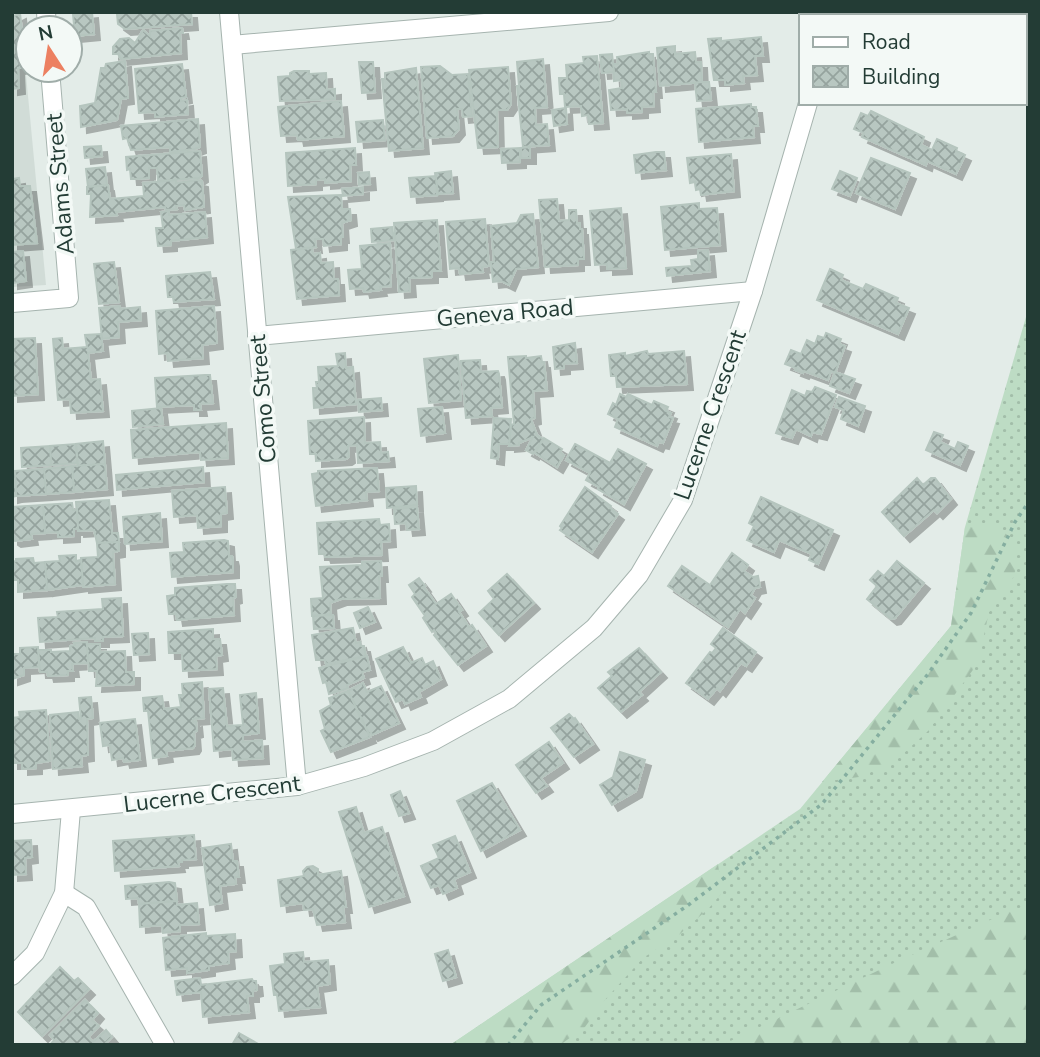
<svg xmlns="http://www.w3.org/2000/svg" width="1040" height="1057" viewBox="0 0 1040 1057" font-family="'Nunito Sans',sans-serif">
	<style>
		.built { fill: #d1dcd7 }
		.grass { fill: url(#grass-dots) }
		.forest { fill: url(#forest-firs) }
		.building { fill: url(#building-cross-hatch); stroke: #b5c5be; stroke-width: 2; filter: url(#shadow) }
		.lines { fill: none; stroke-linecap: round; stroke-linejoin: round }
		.minor-casing { stroke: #a6b4af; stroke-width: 20 }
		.path { stroke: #85aea0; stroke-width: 3.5; stroke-dasharray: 3.5 5; stroke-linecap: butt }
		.minor { stroke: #fff; stroke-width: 18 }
		.labels { text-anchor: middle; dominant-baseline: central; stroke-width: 7; stroke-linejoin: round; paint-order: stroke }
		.street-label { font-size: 23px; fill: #233c35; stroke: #f3f9f6 }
	</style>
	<defs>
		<pattern id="grass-dots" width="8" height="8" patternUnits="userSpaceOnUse" patternTransform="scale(1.75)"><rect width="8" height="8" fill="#bddcc4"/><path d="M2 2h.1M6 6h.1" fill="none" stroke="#a2bea9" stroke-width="1.8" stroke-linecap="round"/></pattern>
		<pattern id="forest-firs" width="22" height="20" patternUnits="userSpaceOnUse" patternTransform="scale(1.75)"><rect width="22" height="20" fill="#bddcc4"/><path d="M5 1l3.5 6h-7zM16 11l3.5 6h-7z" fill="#a2bea9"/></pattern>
		<pattern id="building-cross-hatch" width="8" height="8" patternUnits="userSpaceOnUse" patternTransform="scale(1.75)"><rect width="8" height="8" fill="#b8c7c1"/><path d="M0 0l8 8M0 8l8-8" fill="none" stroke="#95a39e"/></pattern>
		<filter id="shadow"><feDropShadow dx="6" dy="6" stdDeviation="0" flood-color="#0004"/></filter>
	</defs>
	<rect width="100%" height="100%" fill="#e3ece8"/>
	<path class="built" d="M12,12H20L46,285L12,287Z"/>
	<path class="grass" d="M1028,310V1045H450L800,809L951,626L965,527Z"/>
	<g class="forest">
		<path d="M998,525L1015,544L1016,569L1008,592L989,612L978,663L928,731L893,763L859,777L822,782L951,626L965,527Z"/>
		<path d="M718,864L722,893L709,908L680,934L643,958L603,1002L585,1027L560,1045H450Z"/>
		<path d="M1028,908V1045H722L894,963L1010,911Z"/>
	</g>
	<g class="building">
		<path d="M92,12L94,34L75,36L73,14Z"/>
		<path d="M119,12H191L192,24L125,29L118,24L117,14Z"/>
		<path d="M20,13L26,67L18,68L19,88L12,89V17Z"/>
		<path d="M182,28L183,33H180L181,53L121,59L118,54H113V47L120,39L129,38L135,43L143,30L150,36V31Z"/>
		<path d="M761,37L763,56H755L757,75L743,76L744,83L725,85V80H714L708,39L721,38V41Z"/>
		<path d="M675,46V54L695,52L696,62H701L702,82L660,86L657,48Z"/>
		<path d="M649,52V54H653L656,92H653L654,106L642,107V112L627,113V109L611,110L609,90L622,88L621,80L614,81L613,64H618L617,57Z"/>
		<path d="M612,54L614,72L602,73L600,55Z"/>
		<path d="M597,56L603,123L589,124L588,115L582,116L581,106L565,107L564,94H560L559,78H567L566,65L584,63L583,57Z"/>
		<path d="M543,59L547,107L535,108L536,125L547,124L549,145L523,147L517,86H519L517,62Z"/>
		<path d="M125,61L128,98L121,99L117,120L81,127L80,106L95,103L101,68H105L106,64Z"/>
		<path d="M359,62H373L375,92L362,93Z"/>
		<path d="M182,64L186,97L181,98V101L187,100L188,114L155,117V112L139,113L135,69Z"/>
		<path d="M440,66L452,75L468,74L472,116L463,117L462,109H457L459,129L453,136L427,138L421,67Z"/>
		<path d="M508,67L511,104L507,110H497L498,147L478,148L469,70Z"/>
		<path d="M416,68L423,148L389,151L382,79H385V73Z"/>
		<path d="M294,71H309V74L326,73L327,90L335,89V99L280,101L278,77L290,76V73Z"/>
		<path d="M702,82H709L711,100L697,101L695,83Z"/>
		<path d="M341,101L344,136L298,140L297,135L281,136L278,107Z"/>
		<path d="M751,104V107H756L758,126H753L754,137L699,142L696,109Z"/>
		<path d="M566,108L567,124L554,126L552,110Z"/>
		<path d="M871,111L924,137L921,145L932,150L937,139L957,148L956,151L965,155L956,174L927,161L926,165L862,137L864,133L854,129L861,113L868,116Z"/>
		<path d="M198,119L200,147L195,149L170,152V147L131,150L127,138L123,139L121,126Z"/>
		<path d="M383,120L385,140L358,142L356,122Z"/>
		<path d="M101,146L102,156L85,158L84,147Z"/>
		<path d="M530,147V158H521V148Z"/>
		<path d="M355,148L356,165H350L351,181L325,183V179L316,180V184L288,186L286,153Z"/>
		<path d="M520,148V162L502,163L501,149Z"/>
		<path d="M200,151L202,176L199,178L158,181L157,168H149V178L135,179H131L130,169L127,170L126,157Z"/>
		<path d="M656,152H664L666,170L636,173L634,155Z"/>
		<path d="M731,154L734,191L701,195L700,189L696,190L695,182L690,183L687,158Z"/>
		<path d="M871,158L910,173L895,209L856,193Z"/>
		<path d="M105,167L107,185L88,187L86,169Z"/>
		<path d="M451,171L453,193L438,194L435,173Z"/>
		<path d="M840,171L857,178L850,196L832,189Z"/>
		<path d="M369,172L370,184L359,185L358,173Z"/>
		<path d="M436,176L437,195L411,197L409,178Z"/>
		<path d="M19,178L20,186H30L37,243L12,245V179Z"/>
		<path d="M176,180V183L198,180L202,181L204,207L185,210L184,205L176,206L177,209L166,210L165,207L116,212L117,215L90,217L91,194H87V187L108,185L110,199L144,196L143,183Z"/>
		<path d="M363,187V194L343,196L342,189Z"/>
		<path d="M341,195L342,209H350L351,220L342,223L343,237H341V244L324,246L323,239H315L316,247L296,249L288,197Z"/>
		<path d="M557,199L559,221L569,220V210H576L577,223H580V229H582L584,259H578V265L545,267L539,200Z"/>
		<path d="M699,203V209L717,208L720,245L665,250L661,207Z"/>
		<path d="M621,208L626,268L607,269V264L595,265L590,211Z"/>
		<path d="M169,211V215L205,212L207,237L171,241V245L158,246L156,228H163L161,212Z"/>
		<path d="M533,214L538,267L516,269L509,285L501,281L493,282L491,262H494L491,226L517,223L521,215Z"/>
		<path d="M485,219L489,266L482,267L483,272L460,274L459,268L450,269L446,222Z"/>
		<path d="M437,220L441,271H432V277L409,278L410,291L399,292L394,223Z"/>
		<path d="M392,227L394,240L372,242L371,229Z"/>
		<path d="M390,243L392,273H390L391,286L380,287L381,290L364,292L363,288L350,289L348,270L362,269L360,246Z"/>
		<path d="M312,248L313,254L320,253L321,263L333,262L334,279H338L339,295L297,299L291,250Z"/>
		<path d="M708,250L710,271L667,276L666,268L692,266L691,260L698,259V251Z"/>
		<path d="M23,251L26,281L12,283V252Z"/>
		<path d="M114,262L119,302L99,304L94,264Z"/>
		<path d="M830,269L843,275L841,280L863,289L866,284L898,298L896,303L909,308L898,334L817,300Z"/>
		<path d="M210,272L214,299L174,302L173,297H168L166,276Z"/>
		<path d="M120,306V309L140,307L141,320L118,322L119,337L102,339L99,308Z"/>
		<path d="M214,306L217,343L202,345L203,358L168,361L167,353L159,354L156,311Z"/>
		<path d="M826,333L841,339L839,344L845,346L835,373L831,371L828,380L804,371L803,373L795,370L796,368L785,364L791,350L801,354L807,340L815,344L818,336L824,338Z"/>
		<path d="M101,334L103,351L88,353L91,380L100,379L103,411L71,413L70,399L58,400L53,339L62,338L63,349L87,347L85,335Z"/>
		<path d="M35,338L38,394L12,396V339Z"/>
		<path d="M575,343L577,363L564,364V368L555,369L553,347Z"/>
		<path d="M647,351L648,354L684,351L687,384L617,387L616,376H611L609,355L625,353V356Z"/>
		<path d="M345,353L346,368L353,367L356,404L314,408L313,388H317L316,382H319L318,367L338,366L336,354Z"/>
		<path d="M458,355L461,400L429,403L424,359Z"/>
		<path d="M526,356V358L541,356L542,362H544L547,390L533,391L535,418L531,419L537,435L543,439L533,454L526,450L533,437L519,443V445L509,446L511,425L514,424L508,357Z"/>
		<path d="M480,360L481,372L498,371L499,374L502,407L491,408L492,416L466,418L461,361Z"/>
		<path d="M835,372L855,379L849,393L830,386Z"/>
		<path d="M205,375H210L213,403L200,404L201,410H194V405L157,407L155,378Z"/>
		<path d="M815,387L836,395L821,434L812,432L811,436L796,429L792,438L776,433L792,390L805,396L807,391L812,392Z"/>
		<path d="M620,394L626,397L628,394L652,405L654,401L668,407L666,411L671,413L669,417L673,418L663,443L659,442L657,446L615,427L618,419L608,414L613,403L616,405Z"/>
		<path d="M839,397L865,406L858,426L841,419L844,410L835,407Z"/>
		<path d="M381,398L382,410L359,412L358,400Z"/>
		<path d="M442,407L445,433L421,436L418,409Z"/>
		<path d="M161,408L163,424L133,427L132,411Z"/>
		<path d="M364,417L365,443L380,442L381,453L388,452L389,461L358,463L357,445L348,446L349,457L346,459L316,461V454H310L308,421Z"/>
		<path d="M494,418L511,419L509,444H499L498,459L491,458Z"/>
		<path d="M226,423L228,458L201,460L200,452L133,458L131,430Z"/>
		<path d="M934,432L943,435L940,442L955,449L958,442L968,446L960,465L926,450Z"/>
		<path d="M544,438L562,449L560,452L564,455L557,467L535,453Z"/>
		<path d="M103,441L105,464L78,466L76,444Z"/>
		<path d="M76,444L77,463L51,465L50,446Z"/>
		<path d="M575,444L610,463L618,449L646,464L624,504L598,489L599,487L586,480L590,473L566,460Z"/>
		<path d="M50,446L51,465L22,467L21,448Z"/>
		<path d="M105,464L107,489L74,492L72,466Z"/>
		<path d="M72,466L74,492L46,494L44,469Z"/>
		<path d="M203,467L204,482L117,490L116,475Z"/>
		<path d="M377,468L379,491L366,492L367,500L316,506L312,474L318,473V471Z"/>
		<path d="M44,469L46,494L16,496L15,471Z"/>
		<path d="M12,471H15L16,496L12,497Z"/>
		<path d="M917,478L923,485L931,478H935L951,499L937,513L934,510L904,536L882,512Z"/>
		<path d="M416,486L417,505L387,508L386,488Z"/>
		<path d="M225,487L227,513L221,514V526L198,528L197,515L174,517L172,491Z"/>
		<path d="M585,487L611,506L610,508L618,514L592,552L560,530L562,528L560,526Z"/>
		<path d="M761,497L833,530L818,564L809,560L812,554L779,540L774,552L747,540L754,526L749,523Z"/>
		<path d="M109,500L112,533H118L119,542L97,543L94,530L78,531L76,502Z"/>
		<path d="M72,503L73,510H77L78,529H74V536L58,537V532L45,533L43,505Z"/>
		<path d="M43,505L45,533L31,534L32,539L15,541L12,539V507Z"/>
		<path d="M417,507L419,529L407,530L406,523L395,524L394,509Z"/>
		<path d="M160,513L162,541L125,544L123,517Z"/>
		<path d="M379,519L380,525L389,524L390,541L381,542L382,555L325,557L324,554H319L317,523Z"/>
		<path d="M224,540L228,541L229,556H232L233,560V572L172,577L170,553L184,552L183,543Z"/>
		<path d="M119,542V551L113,552L115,584L83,587L81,558L98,557L97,543Z"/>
		<path d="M732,553L748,565L744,571L753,577L758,576L760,587L755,588L751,595L755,598L745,613L740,609L728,627L668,586L682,566L710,585Z"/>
		<path d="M76,555V561L81,560L83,585L47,590L45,562L60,561L59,556Z"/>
		<path d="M33,558L34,563L45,562L47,590L18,592V580H12V562L16,561V559Z"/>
		<path d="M381,561L382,576H379L380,598L341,599L330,603L331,614L312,616L311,599L323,598L320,567L362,565V562Z"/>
		<path d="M897,561L924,583L895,618L891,619L867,599L877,586L870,580L878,571L884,576Z"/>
		<path d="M507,574L534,603L499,635L479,613L494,599L488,591Z"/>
		<path d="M419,578L425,586L421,588L424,587L436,604L451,594L462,610L459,612L469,627L472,625L486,646L458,665L434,635L436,633L434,630L432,632L423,618L425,616L412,597L415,594L409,585Z"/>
		<path d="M227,584H235L236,597L233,598L234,615L177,620L176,614H169L167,596L175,595V588Z"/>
		<path d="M121,598L123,636L103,637V641H95V638L40,642L38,618L58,617L57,612L103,609L102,599Z"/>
		<path d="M368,607L375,622L360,628L354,613Z"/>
		<path d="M333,615L334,628L314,629L313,616Z"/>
		<path d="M353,628L356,643L360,642L361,646H364L366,656L326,664L325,660H316L312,635Z"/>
		<path d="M723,628L756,652L746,666L741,663L720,691L717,688L708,699L686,683L710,652L712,653L716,648L711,644Z"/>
		<path d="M213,629V639H220L222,655L216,656L217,669L183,671L182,653H169L168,632Z"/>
		<path d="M148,633L149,654L134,655L132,634Z"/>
		<path d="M87,642L88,663L72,664L73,671H68V675L48,676L47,672H40L38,650H51V652L70,651V646L75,645L74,643Z"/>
		<path d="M87,644H100V652L125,651L126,672H134V684L96,686L97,671H89Z"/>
		<path d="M38,647L39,667L24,668V675L12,679V654H20V648Z"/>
		<path d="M403,647L411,663L422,658L425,665L433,661L441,679L419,692L421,697L405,704L403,699L396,702L376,659Z"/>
		<path d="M639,648L661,672L639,692L642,695L621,712L598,688L612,676L608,672Z"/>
		<path d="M367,656L370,670L362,672L364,678L347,685L348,688L343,690L329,694L326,682L323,683L319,668Z"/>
		<path d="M202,682L204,718L193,719V722L196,721L197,731L194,732L195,745L193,748L166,751L167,756L153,758L148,711H144L143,698L162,696L164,709L181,707L179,695H183L182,684Z"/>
		<path d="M363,683L367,692L381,686L399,723L372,735L371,733L369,734L348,691Z"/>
		<path d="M223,688L227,726L243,725L240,695L256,693L259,733L243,735V742L262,740L263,758L233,760L232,749L214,751L209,689Z"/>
		<path d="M348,691L370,737L331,752L321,731L325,729L320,711L331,705L329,698Z"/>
		<path d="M91,697L93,718L87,719L88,755L81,756L82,766L53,769L50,715L78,712L79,719H81L79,698Z"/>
		<path d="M46,710L50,761L36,763V768L22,769V763H12V718L20,717L19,712Z"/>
		<path d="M569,714L574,719L575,718L593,744L574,757L551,728Z"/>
		<path d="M135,719L140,760L124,762L123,758L112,760L110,745L103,746L100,723Z"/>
		<path d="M549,742L563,763L541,778L547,786L536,793L516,765Z"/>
		<path d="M620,752L645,760L636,791L612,805L600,785L613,777Z"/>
		<path d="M492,783L520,830L481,851L457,801Z"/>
		<path d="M400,791L409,813L399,816L391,795Z"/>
		<path d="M356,807L364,833L382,827L404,896L369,907L339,812Z"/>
		<path d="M194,835L196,859L182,860V862H178L179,866L115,871L113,841Z"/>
		<path d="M455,836L470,872L454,879L457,888L443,894L439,885L431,888L421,866L439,858L433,845Z"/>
		<path d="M31,840L32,857L25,858L26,874L12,875V841Z"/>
		<path d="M231,844L233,861H237L239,877H235L236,884L220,886L222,903L210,905L202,848Z"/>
		<path d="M313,866L318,869V875L341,871L346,907H343L345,922L317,925L313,909L304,910L303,903L281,906L278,880L304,876L303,871L307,867Z"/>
		<path d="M169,882L175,883L177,901L139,904L138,898L126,899L125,886Z"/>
		<path d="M177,901V905L197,903L199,924L180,925V931L163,933L162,925L140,927L139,904Z"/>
		<path d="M206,933V936L235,934L236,951L228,952L229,963L209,966V970L187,973V968L166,970L163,938Z"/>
		<path d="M448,950L456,977L443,981L435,954Z"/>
		<path d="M303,952L304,962L328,960L330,984L317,986L320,1007L279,1011L277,995H274L270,966L285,964L284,954Z"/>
		<path d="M60,967L74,981L78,978L89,989L42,1036L18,1012Z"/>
		<path d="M200,978L201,985L252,979L253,981H256L257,990L253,991V996H247L249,1012L203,1017L201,992L177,995L175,981Z"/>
		<path d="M85,1000L98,1013L92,1020L99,1026L88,1037L93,1042L106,1030L112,1037L104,1045H50L54,1040L50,1035Z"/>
		<path d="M239,1033L260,1045H232Z"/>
	</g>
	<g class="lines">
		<g class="minor-casing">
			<g id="minor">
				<path d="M46,12L47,28"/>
				<path d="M229,12L297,786"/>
				<path d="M834,16L835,12"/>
				<path d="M232,45L609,12"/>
				<path d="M12,303L69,298L50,70"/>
				<path d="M257,336L753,291"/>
				<path d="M12,814L297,786L364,767L433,741L509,699L594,628L639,575L683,500L753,291L808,103"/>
				<path d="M64,893L86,907L165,1045"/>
				<path d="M12,976L35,953L64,893L71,810"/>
			</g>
		</g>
		<path class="path" d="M508,1045L541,1005L687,906L822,804L928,674L971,613L1015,522L1028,503"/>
		<use href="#minor" class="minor"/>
	</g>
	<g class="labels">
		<g class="street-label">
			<text transform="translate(60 184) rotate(-95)">Adams Street</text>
			<text transform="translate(505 313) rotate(-5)">Geneva Road</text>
			<text transform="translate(263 399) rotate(-95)">Como Street</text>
			<text transform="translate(710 415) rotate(-71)">Lucerne Crescent</text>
			<text transform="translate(212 794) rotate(-7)">Lucerne Crescent</text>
		</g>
	</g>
	<rect width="1040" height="1057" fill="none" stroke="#233c35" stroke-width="28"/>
	<rect x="799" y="14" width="228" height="91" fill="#f3f9f6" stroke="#a0ada9" stroke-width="2"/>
	<rect x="813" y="37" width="35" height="10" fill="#ffffff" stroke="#a0ada9" stroke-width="2"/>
	<text x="862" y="49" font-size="21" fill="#233c35">Road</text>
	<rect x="813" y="66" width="35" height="21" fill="url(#building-cross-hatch)" stroke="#a0ada9" stroke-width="2"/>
	<text x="862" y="84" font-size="21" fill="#233c35">Building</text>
	<g transform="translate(49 49) rotate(348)"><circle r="33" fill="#f3f9f6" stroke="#a0ada9" stroke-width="2"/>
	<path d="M0-5L12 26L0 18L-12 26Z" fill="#ec8061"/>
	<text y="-10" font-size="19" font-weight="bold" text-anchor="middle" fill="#233c35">N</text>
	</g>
</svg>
